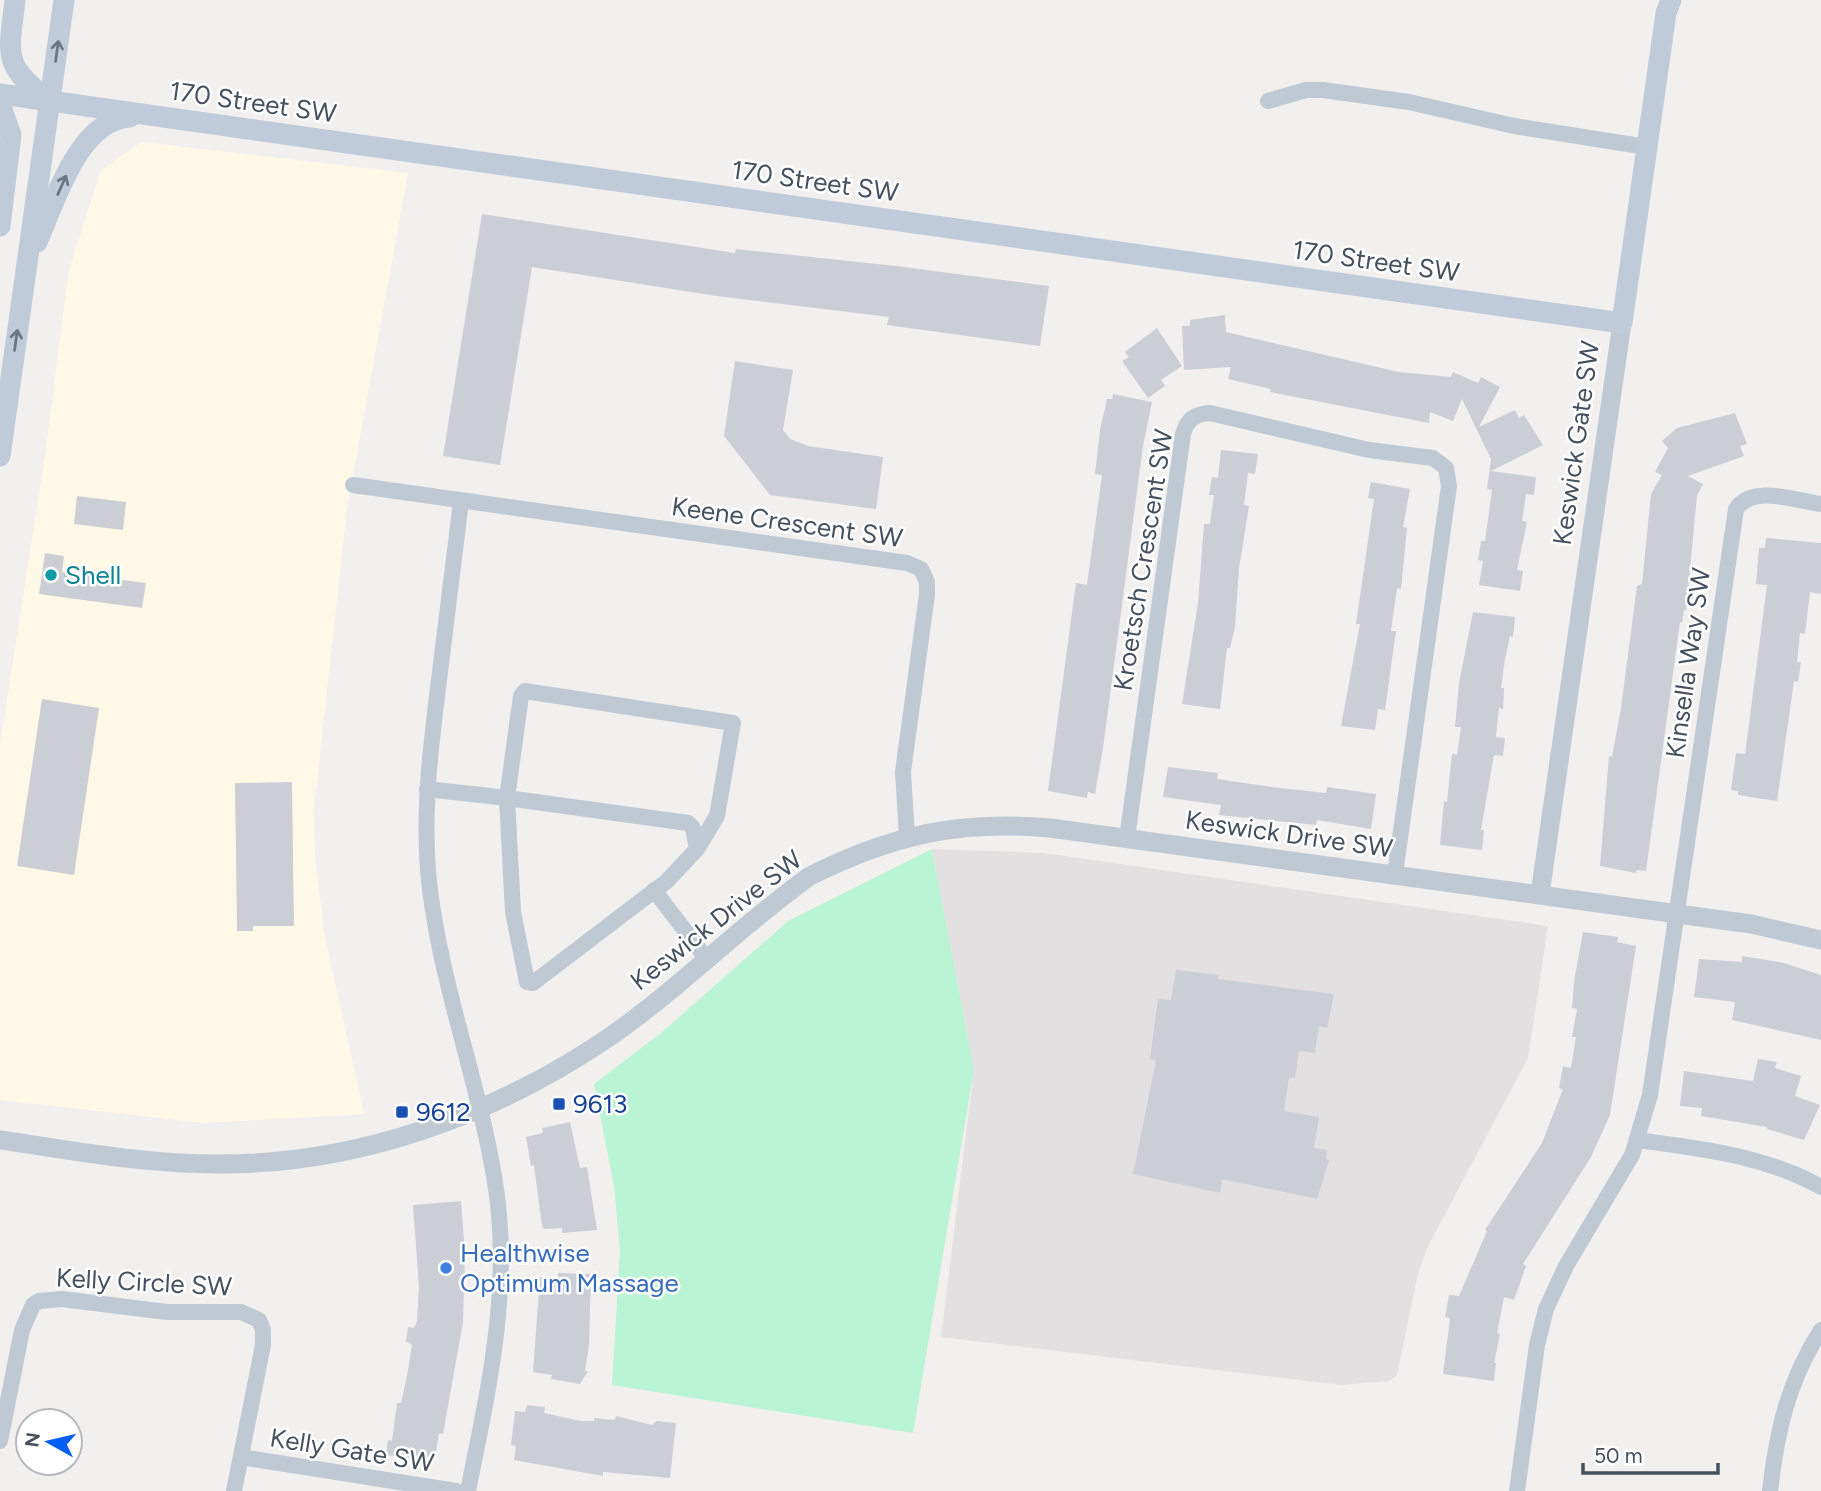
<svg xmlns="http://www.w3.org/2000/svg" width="1821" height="1491" viewBox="0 0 1821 1491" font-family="Figtree,sans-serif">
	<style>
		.commercial { fill: #fef9e7 }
		.education { fill: #e3e0e1 }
		.green { fill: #b9f4d4 }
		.building { fill: #cbced5 }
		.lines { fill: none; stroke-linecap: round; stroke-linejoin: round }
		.minor { stroke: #bec9d3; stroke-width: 16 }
		.tertiary { stroke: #bec9d3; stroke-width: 19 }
		.secondary { stroke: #c0cbda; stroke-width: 21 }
		.oneway { stroke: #6a7684 }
		.culture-dot { fill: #0f9aa8; stroke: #fff; stroke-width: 2.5 }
		.transit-dot { fill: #1a4fb4; stroke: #fff; stroke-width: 2.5 }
		.shop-dot { fill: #3f7fe0; stroke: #fff; stroke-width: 2.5 }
		.labels { text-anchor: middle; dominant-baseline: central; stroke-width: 5; stroke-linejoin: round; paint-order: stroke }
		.street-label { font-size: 26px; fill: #45515f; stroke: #fff }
		.culture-label { font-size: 26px; fill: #0d838f; stroke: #fff; text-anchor: start }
		.transit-label { font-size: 26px; fill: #164399; stroke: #fff; text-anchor: start }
		.shop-label { font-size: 26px; fill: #366cbe; stroke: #fff; text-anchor: start }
	</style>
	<rect width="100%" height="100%" fill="#f2efef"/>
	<path class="commercial" d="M141,142L408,173L347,508L314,810L316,868L325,937L364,1114L204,1123L0,1100V745L46,449L69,269L101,171Z"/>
	<path class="education" d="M932,849L1044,853L1548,926L1528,1058L1426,1250L1417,1278L1397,1375L1389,1381L1341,1385L941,1337L974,1070Z"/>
	<path class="green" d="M932,849L974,1070L913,1433L612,1385L620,1250L614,1186L594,1084L661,1033L788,921Z"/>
	<g class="building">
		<path d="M482,214L735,253L736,249L896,266L1049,286L1040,346L887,325L889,317L717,296L532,267L500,465L443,456Z"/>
		<path d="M1225,315L1226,332L1399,372L1451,377L1453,372L1478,383L1481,377L1500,387L1479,427L1515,410L1519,418L1524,415L1543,445L1491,471L1536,477L1534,495L1526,494L1522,521L1527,522L1517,570L1523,571L1520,591L1479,585L1483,561L1478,560L1481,541H1485L1492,490L1487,489L1491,459L1462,399L1453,421L1430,412L1429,423L1270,392L1271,389L1228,379L1231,367L1184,370L1182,326H1190V320Z"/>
		<path d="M1157,328L1182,366L1161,380L1165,386L1148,398L1122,361L1129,357L1125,352Z"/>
		<path d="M735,361L793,370L783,430L790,439L808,446L883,457L876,509L770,495L724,436Z"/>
		<path d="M1113,394L1152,402L1143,446L1103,748L1095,794L1088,792L1087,798L1048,791L1076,583L1087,585L1102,475L1095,474L1100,430L1107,399H1112Z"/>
		<path d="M1735,413L1747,444L1740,446L1744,456L1688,476L1703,484L1697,496L1686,611L1684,610L1682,623L1680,622L1646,871L1637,870L1636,873L1600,866L1609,756L1612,757L1621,708L1637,586L1642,584L1651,494L1662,475L1655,472L1668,448L1662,441L1677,428Z"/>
		<path d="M1221,450L1258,454L1255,474L1248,473L1244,505L1249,506L1239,568L1235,627L1230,648H1227L1220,709L1182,704L1198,603L1204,524H1210L1214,495H1209L1212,477L1218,478Z"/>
		<path d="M1371,482L1410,489L1403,527L1407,528L1401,589L1397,588L1391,631H1396L1393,652L1385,710L1378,709L1375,730L1341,726L1360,624H1356L1374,499L1368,498Z"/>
		<path d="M77,496L126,502L123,530L74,524Z"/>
		<path d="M1766,538L1821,543V594L1810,592L1805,634L1800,633L1797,662H1801L1798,682L1794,681L1777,801L1738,795V791L1731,790L1736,753L1745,754L1749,724L1767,585L1756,584L1759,548H1765Z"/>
		<path d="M45,553L64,556L62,572L146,583L142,608L39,594Z"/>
		<path d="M1473,612L1515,617L1513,637L1510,636L1505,659L1501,688H1504L1503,709L1499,708L1496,737L1505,738L1503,756L1494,755L1481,830H1484L1482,850L1440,845L1444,801L1447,802L1452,754L1457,755L1461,727H1455L1459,683Z"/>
		<path d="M42,699L99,708L74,875L17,866Z"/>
		<path d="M1168,767L1218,773L1217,779L1272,787L1326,793L1327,787L1376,794L1371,829L1317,820L1316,825L1219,815L1221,805L1163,797Z"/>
		<path d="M292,782L294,926H253V931H237L235,783Z"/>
		<path d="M1583,932L1618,937L1617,942L1636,946L1610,1115L1591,1157L1523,1264L1526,1266L1514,1300L1504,1297L1497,1333L1500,1334L1494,1363H1496L1494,1381L1443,1374L1450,1318L1445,1317L1449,1295L1459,1296L1487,1231L1485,1230L1542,1143L1563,1089L1559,1088L1563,1066L1571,1068L1576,1037H1572L1577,1009L1572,1008L1574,982Z"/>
		<path d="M1742,956L1784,963L1821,975V1040L1732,1020L1735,1002L1694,997L1699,959L1742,962Z"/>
		<path d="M1176,970L1219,975L1218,979L1334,994L1327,1028L1319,1026L1315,1053L1299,1051L1295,1078L1289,1077L1284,1111L1319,1117L1314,1148L1327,1150L1326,1159L1329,1160L1317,1199L1222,1179L1220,1193L1133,1174L1156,1060L1150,1059L1158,999L1171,1000Z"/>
		<path d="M1758,1059L1777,1062L1775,1068L1801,1076L1795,1096L1820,1105L1804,1140L1767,1129V1127L1701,1116L1702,1108L1680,1106L1684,1071L1753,1081Z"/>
		<path d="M570,1122L580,1168L587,1167L597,1230L562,1233V1228L544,1229L542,1226L534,1165L531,1166L526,1137L543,1133L542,1128Z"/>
		<path d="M461,1201L465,1254L463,1322L443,1434L439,1433L435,1458L422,1456V1460L386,1455L388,1440L392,1441L397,1403H401L407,1376L412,1345L406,1341L408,1327L414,1328L417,1321L419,1287L413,1205Z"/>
		<path d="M558,1273L591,1274L589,1345L585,1371H588L580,1384L551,1379L552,1375L533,1372L540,1277L558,1278Z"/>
		<path d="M527,1405L545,1407L544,1413L581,1421H594V1418L615,1420L616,1416L652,1425L657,1421L676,1423L670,1478L603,1472V1476L514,1460L516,1446L511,1445L515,1411L525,1412Z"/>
	</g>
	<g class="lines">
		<g class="minor">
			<path d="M1268,101L1306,90H1323L1409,102L1514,126L1647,147"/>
			<path d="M353,485L907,563L921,569L927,582V594L903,772L907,836"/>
			<path d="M461,501C454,561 446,621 439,680C431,744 423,807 428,871C437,974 477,1074 494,1176C513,1284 489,1386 468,1491"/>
			<path d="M427,789L507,798L513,912L527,982L533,983L667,881L697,849L693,828L688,823L507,798L521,696L525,691L733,723L717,816L697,849"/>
			<path d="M1127,838L1183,434C1187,419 1195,414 1210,413L1369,450L1433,458L1446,468L1449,486L1395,874"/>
			<path d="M654,890L706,958"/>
			<path d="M1638,1140C1702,1149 1763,1155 1821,1187"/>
			<path d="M0,1441L22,1330L33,1305L39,1301L62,1299L167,1312H241L259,1320L263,1330V1345L234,1491"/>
			<path d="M241,1457L456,1491"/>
			<path d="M1517,1491L1537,1345L1546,1309L1566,1266L1632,1155L1650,1095L1736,509C1753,484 1796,501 1821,504"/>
			<path d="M1770,1491C1777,1431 1788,1381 1821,1330"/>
		</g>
		<g class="tertiary">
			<path d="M1540,894L1622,323"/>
			<path d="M0,1140C71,1150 143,1164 216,1164C356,1165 493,1116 608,1038C679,989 740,926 810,876C892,835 959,820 1050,828L1751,924L1821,940"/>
		</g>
		<g class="secondary">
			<path d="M15,0C9,54 1,65 49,100"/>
			<path d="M0,94L1622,323L1666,13L1671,0"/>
			<path d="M0,104L11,135L0,226"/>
			<path d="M37,242C55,202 78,120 130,117"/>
			<path d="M0,456L64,0"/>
		</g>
	</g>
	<defs><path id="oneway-shaft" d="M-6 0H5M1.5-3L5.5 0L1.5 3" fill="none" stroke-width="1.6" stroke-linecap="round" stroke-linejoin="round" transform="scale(1.75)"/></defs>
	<g class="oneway">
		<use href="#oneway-shaft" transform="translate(57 51) rotate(-82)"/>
		<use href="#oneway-shaft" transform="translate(62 185) rotate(-66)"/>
		<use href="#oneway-shaft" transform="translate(16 340) rotate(-82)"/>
	</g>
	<circle class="culture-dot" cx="51" cy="575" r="7"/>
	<g class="transit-dot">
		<rect x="552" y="1097" width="14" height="14" rx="3.5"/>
		<rect x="395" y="1105" width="14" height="14" rx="3.5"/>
	</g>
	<circle class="shop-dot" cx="446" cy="1268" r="7"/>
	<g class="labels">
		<g class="street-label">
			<text transform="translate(253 102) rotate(8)">170 Street SW</text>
			<text transform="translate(815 181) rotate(8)">170 Street SW</text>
			<text transform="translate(1376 261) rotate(8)">170 Street SW</text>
			<text transform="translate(1576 443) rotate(-82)">Keswick Gate SW</text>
			<text transform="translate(787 522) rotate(8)">Keene Crescent SW</text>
			<text transform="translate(1143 560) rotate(-81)">Kroetsch Crescent SW</text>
			<text transform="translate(1688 663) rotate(-82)">Kinsella Way SW</text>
			<text transform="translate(1289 834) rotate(8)">Keswick Drive SW</text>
			<text transform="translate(716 920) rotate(-38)">Keswick Drive SW</text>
			<text transform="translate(144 1282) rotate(3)">Kelly Circle SW</text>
			<text transform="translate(352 1450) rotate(9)">Kelly Gate SW</text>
		</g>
		<g class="culture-label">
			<text x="65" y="575">Shell</text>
		</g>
		<g class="transit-label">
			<text x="573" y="1104">9613</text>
			<text x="416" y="1112">9612</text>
		</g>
		<g class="shop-label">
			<text x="460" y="1253">Healthwise<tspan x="460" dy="30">Optimum Massage</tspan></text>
		</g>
	</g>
	<g transform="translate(49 1442) rotate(278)"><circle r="33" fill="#ffffff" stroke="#b5b9bf" stroke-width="2"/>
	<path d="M0-5L12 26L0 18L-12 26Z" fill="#045ff7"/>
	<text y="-10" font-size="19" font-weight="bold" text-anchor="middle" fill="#45515f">N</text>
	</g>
	<path d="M1583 1463v10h135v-10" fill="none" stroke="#45515f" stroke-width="3.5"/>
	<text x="1594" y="1463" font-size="21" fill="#45515f" stroke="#ffffff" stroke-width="5" paint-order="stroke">50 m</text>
</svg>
